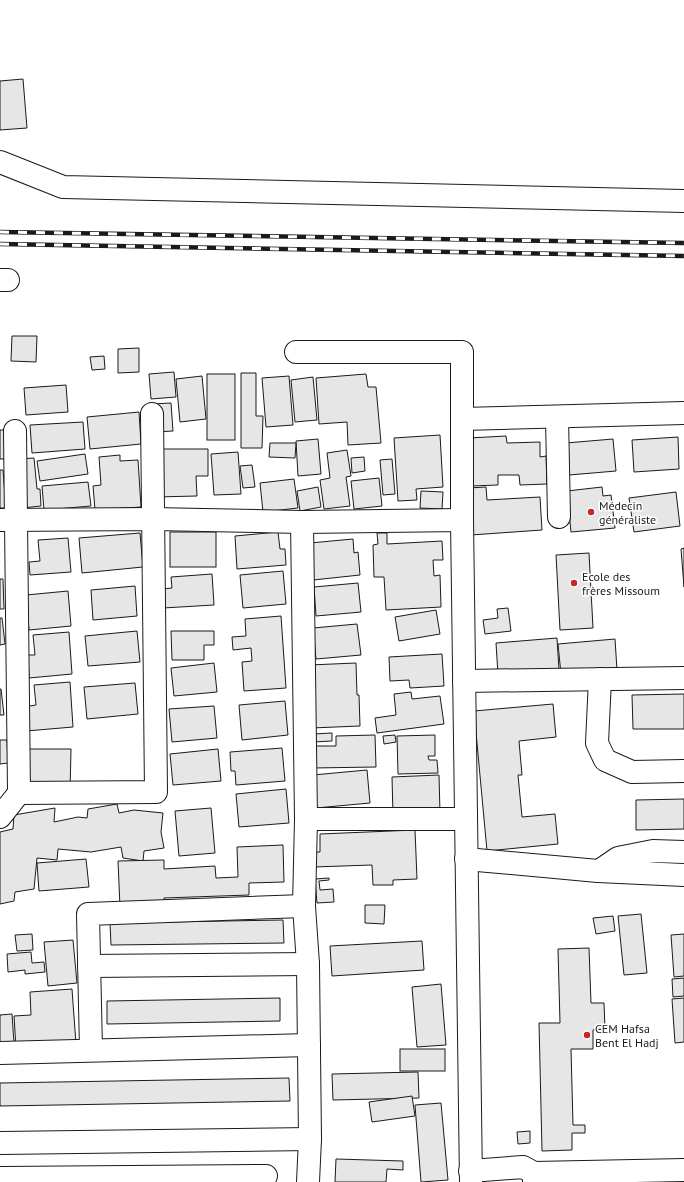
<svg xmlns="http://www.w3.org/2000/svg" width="684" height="1182" viewBox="0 0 684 1182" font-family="'PT Sans',sans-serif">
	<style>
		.building { fill: #e6e6e6; stroke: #1a1a1a }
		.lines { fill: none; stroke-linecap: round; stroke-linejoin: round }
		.minor-casing { stroke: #1a1a1a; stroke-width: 24 }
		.minor { stroke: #fff; stroke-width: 22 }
		.rail-casing { stroke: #1a1a1a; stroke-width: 4.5 }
		.rail { stroke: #fff; stroke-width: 3; stroke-dasharray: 9; stroke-linecap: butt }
		.poi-dot { fill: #c62828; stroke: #fff; stroke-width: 1.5 }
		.labels { text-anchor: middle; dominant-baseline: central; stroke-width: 3; stroke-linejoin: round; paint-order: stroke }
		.poi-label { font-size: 12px; fill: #1a1a1a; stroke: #fff; text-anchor: start }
	</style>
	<rect width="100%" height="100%" fill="#fff"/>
	<g class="building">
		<path d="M23,79L27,128L0,130V81Z"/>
		<path d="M12,336H37L36,362L11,361Z"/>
		<path d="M139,348V372L118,373V349Z"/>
		<path d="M104,356L105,369L92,370L90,357Z"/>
		<path d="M174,372L176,397L151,399L149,374Z"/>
		<path d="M241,373H256V416H263L262,448H241Z"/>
		<rect x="207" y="374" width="28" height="66"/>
		<path d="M366,374L368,387H376L381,443L348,445L347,422L319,424L316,378Z"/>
		<path d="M202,376L206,419L180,422L176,379Z"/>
		<path d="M289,376L293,425L266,427L262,378Z"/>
		<path d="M313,377L317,420L295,422L291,380Z"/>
		<path d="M66,385L68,412L26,415L24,388Z"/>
		<path d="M171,403L173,431L155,432L153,404Z"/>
		<path d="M139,412L141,444L90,449L87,417Z"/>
		<path d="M83,422L85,449L32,453L30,425Z"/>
		<path d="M0,430H5L7,459H0Z"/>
		<path d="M440,435L443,487L416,489L417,500L398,501L394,438Z"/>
		<path d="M506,436L507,443L540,442V457L546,456L547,484L520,485L519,475H498V485L471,486L469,438Z"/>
		<path d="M678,437L679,469L634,472L632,440Z"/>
		<path d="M318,439L321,474L298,476L296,441Z"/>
		<path d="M613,439L616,471L569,475L566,443Z"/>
		<path d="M270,443H296L295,458L269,457Z"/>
		<path d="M155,449H208V476H196L197,496L155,497Z"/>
		<path d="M347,450L351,476L346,477L350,506L324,509L320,480L330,478L327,453Z"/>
		<path d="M238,452L241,494L214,495L211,454Z"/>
		<path d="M85,454L88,474L40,481L37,461Z"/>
		<path d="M120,455V461L138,460L141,507L95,510L93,486L101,485L99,457Z"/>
		<path d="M364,457L365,471L352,473L351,458Z"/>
		<path d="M34,458L37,489H40L41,506L22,508L18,459Z"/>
		<path d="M392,459L395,494L383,495L380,460Z"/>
		<path d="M252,465L255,487L243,488L240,466Z"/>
		<path d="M0,470H3L6,508H0Z"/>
		<path d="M379,478L382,506L354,509L351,481Z"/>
		<path d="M294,479L298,508L263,512L260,483Z"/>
		<path d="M88,482L91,506L44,510L42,486Z"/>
		<path d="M318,487L321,507L300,511L297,491Z"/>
		<path d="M486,487L487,500L540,497L542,530L471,535L468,488Z"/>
		<path d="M602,487L603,496L611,495L615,528L571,532L567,491Z"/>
		<path d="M421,491L443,492L442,509L420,508Z"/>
		<path d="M676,492L680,526L634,532L629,498Z"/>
		<rect x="170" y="532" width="46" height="35"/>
		<path d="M278,532L280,549H285L286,565L237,569L235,536Z"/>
		<path d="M140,533L143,567L82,573L79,538Z"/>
		<path d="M377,533H387V544L442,541L443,560H433L434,576L440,575L441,607L386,610L384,577H374L373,545L378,544Z"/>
		<path d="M68,538L71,572L30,575L29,562L40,561L38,540Z"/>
		<path d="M353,539L354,553L358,552L360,575L313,580L310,543Z"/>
		<path d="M684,548V587L681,549Z"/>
		<path d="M589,553L593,628L560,630L556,555Z"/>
		<path d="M283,571L286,604L243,608L240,575Z"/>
		<path d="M212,574L214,605L163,608L161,589L172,588L171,577Z"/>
		<path d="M0,579H3L4,609H0Z"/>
		<path d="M358,583L361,612L316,616L314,587Z"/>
		<path d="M135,586L137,616L93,620L91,590Z"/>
		<path d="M68,591L71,626L29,630L26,595Z"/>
		<path d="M508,608L511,631L485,634L483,620L498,618L497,609Z"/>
		<path d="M436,610L440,634L399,641L395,617Z"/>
		<path d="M281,616L286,688L244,691L242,662L252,661L251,648L233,650L232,637L246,636L245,619Z"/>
		<path d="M0,618H2L5,644L0,645Z"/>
		<path d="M357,624L361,655L316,659L313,628Z"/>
		<path d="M137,631L140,662L88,666L85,636Z"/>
		<path d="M171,631H214V645H204V660H172Z"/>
		<path d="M69,632L72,674L29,678L28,655H35L33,635Z"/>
		<path d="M557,638L559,670L498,675L496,643Z"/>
		<path d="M615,639L617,670L561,674L558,644Z"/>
		<path d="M442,654L444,686L410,688L409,680L390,681L389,657Z"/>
		<path d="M214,663L217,692L174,696L171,668Z"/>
		<path d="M356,663L357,695H359L360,726L311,728L309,665Z"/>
		<path d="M70,682L73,727L26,731L24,707L36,705L34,685Z"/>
		<path d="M135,683L138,714L87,719L84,687Z"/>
		<path d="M0,689H1L4,715H0Z"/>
		<path d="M411,692L412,699L440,696L444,724L377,733L375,718L396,715L394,694Z"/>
		<path d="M684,694V729H633L632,695Z"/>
		<path d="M285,701L288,735L242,740L239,705Z"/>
		<path d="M553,704L556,737L519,741L522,775H518L522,817L555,814L558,844L487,851L474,711Z"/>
		<path d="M214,706L217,738L172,742L169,709Z"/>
		<path d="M332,733V741L313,742V734Z"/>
		<path d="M375,735L376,767L312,768V746H336V736Z"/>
		<path d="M395,735L396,742L384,744L383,736Z"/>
		<path d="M435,735V756H428L429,760H437L438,773L398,774L397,736Z"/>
		<path d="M0,740H7L8,763L0,764Z"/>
		<path d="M282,748L285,781L236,785L235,771H231L230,752Z"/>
		<path d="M26,749H71L70,792L26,791Z"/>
		<path d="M218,749L221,781L173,785L170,754Z"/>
		<path d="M367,770L370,803L316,808L313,775Z"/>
		<path d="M439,775L440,813L393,815L392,777Z"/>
		<path d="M286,789L289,823L239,827L236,794Z"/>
		<path d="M684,799V829L636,830V800Z"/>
		<path d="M117,804L119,813L134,810L163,813L161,832L164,848L144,851L143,861L123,858L121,847L91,852L58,849L57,860L37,858L34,889L15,892L14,901L0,904V832L13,829L14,815L55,808L54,822L78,817L87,818L88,809Z"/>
		<path d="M211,808L215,853L179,856L175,811Z"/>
		<path d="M415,830L417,879L393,880V885H373L372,865L313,867L312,852H320V834Z"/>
		<path d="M283,845L284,882L249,883V895L164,898V906L120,907L118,861L164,860V869L215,866L216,878L238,877L237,847Z"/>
		<path d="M86,859L89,887L39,891L37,863Z"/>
		<path d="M329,878V880L319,881L320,890L333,889L334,902L317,903L315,879Z"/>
		<path d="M365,905H385L384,924L365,923Z"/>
		<path d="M641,914L647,973L624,975L618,916Z"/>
		<path d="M613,916L615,931L596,934L593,918Z"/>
		<path d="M283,920L284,943L111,945L110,923Z"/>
		<path d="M32,934L33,950L17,951L15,935Z"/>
		<path d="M684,934V976L674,977L671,935Z"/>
		<path d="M73,940L77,983L48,986L44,942Z"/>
		<path d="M422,941L424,970L332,976L330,946Z"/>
		<path d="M589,948L591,1003H604L605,1029L593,1030V1049H571L573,1125H585V1133H572V1150L542,1151L539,1023H560L558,949Z"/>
		<path d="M31,952L32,963L44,962L45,972L25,974V970L8,972L7,954Z"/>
		<path d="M684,978V996L673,997L672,979Z"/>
		<path d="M441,984L446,1045L417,1047L412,987Z"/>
		<path d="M72,989L76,1044L16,1048L14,1016L31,1015L30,992Z"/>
		<path d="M280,998V1021L107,1024V1001Z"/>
		<path d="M684,998V1042L675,1043L672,999Z"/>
		<path d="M12,1014L14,1043L0,1044V1015Z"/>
		<rect x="400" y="1049" width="45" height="22"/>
		<path d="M418,1072L419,1098L333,1100L332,1074Z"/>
		<path d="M289,1078L290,1101L0,1106V1083Z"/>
		<path d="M412,1096L415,1116L372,1122L369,1102Z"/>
		<path d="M441,1103L448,1180L421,1182L415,1105Z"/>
		<path d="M530,1131V1143L518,1144L517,1132Z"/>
		<path d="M336,1159L403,1161V1170L387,1169L386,1182H335Z"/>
	</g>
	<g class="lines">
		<g class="minor-casing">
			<g id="minor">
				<path d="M0,162L63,187L684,201"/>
				<path d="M0,280H8"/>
				<path d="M296,352H462V520"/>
				<path d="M557,417L559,517"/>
				<path d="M462,419L684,413"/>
				<path d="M15,431L19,793"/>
				<path d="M0,520L153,519L302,522L462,520L471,1182"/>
				<path d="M302,522L306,819L304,906L308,964L310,1139L308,1182"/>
				<path d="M600,679L597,743L605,760L632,772L684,771"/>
				<path d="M464,681L684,678"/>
				<path d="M0,817L19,793L156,792L152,414"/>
				<path d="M306,819H466"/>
				<path d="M466,859L598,871L684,875"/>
				<path d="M599,871L618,858L653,851L684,852"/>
				<path d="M89,966L308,964"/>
				<path d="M91,1050L88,914L304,906"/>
				<path d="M0,1053L309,1045"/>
				<path d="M0,1143L310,1139"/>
				<path d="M470,1171L523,1167L534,1173V1182"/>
				<path d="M534,1173L684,1170"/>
				<path d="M0,1178L266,1176"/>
			</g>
		</g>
		<use href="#minor" class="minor"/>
		<g class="rail-casing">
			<g id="rail">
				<path d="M0,232L684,243"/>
				<path d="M0,244L684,256"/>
			</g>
		</g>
		<use href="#rail" class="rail"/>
	</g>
	<g class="poi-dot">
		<circle cx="591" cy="512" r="4"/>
		<circle cx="574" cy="583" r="4"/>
		<circle cx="587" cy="1035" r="4"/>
	</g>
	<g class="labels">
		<g class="poi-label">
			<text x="599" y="505">Médecin<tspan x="599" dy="14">généraliste</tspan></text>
			<text x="582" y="576">Ecole des<tspan x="582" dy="14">frères Missoum</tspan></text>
			<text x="595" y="1028">CEM Hafsa<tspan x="595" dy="14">Bent El Hadj</tspan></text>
		</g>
	</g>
</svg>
